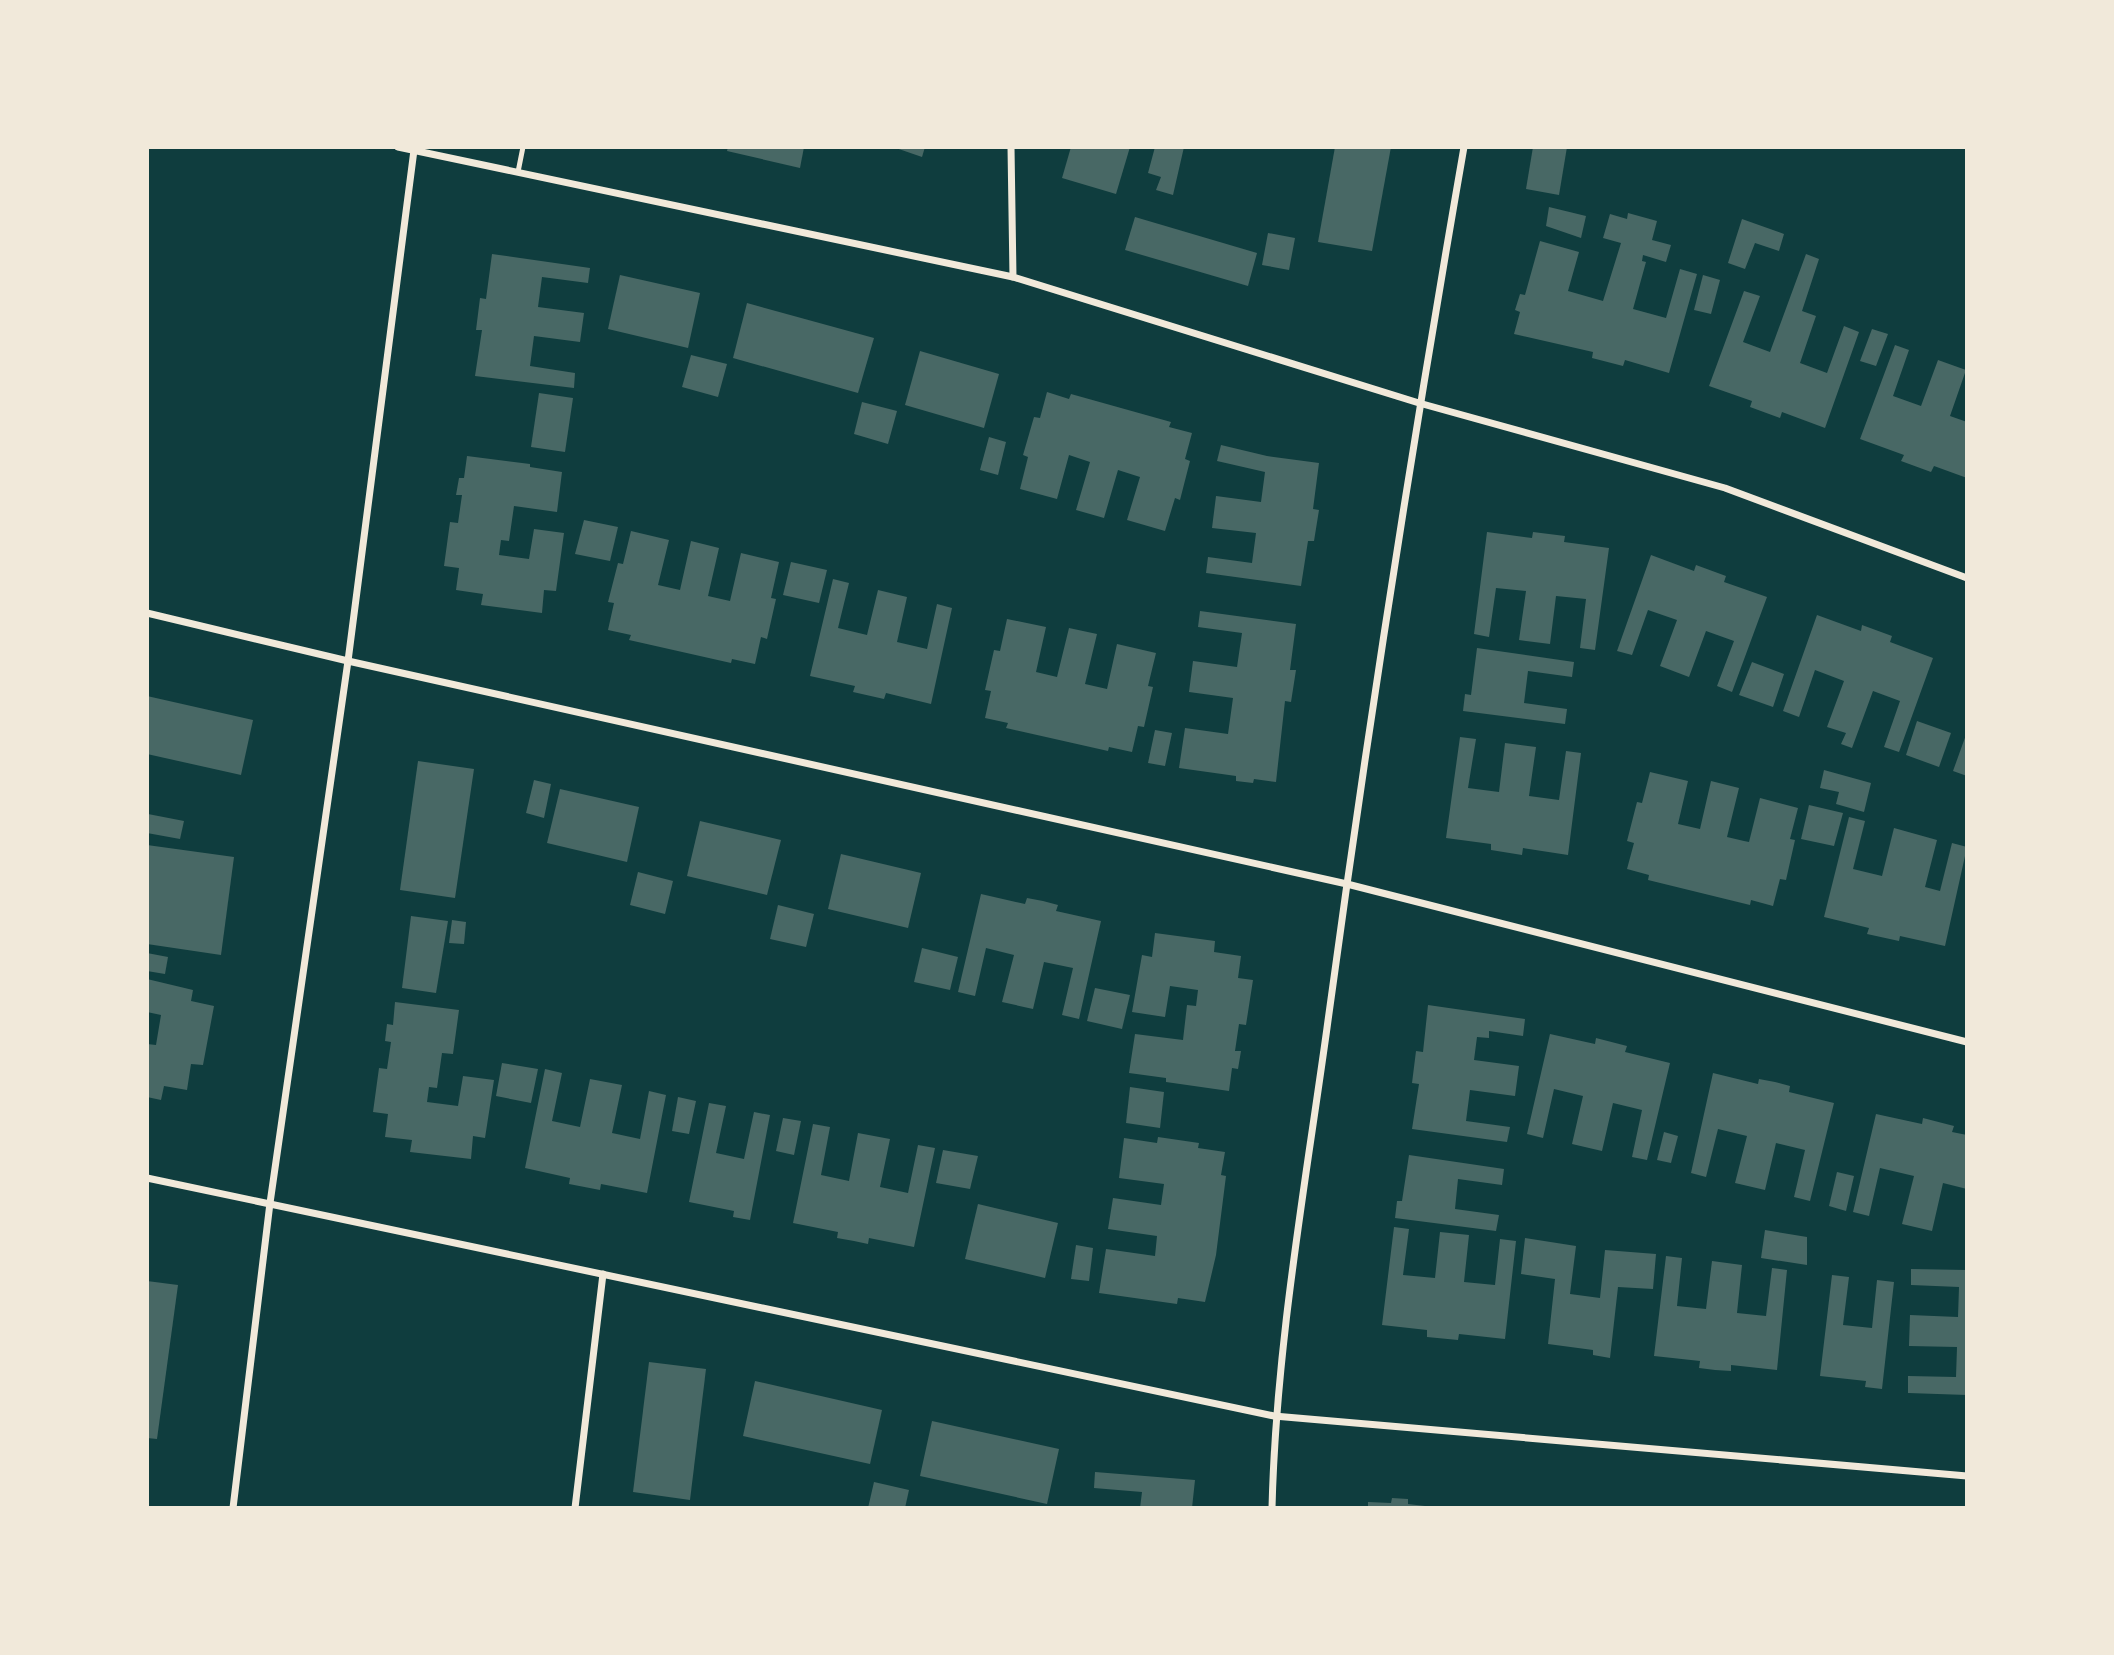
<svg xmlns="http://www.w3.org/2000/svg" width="2114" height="1655" viewBox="0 0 2114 1655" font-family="Figtree,sans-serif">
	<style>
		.building { fill: #486865 }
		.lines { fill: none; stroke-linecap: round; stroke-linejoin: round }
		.service { stroke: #f1e9da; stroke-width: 5 }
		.minor { stroke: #f1e9da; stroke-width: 7 }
	</style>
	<rect width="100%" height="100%" fill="#0f3d3e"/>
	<g class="building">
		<path d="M728,147H804L800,168L727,151Z"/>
		<path d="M893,147H925L922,157Z"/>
		<path d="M1071,147H1130L1116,194L1062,178Z"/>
		<path d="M1155,147H1184L1173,195L1156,190L1161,177L1148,173Z"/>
		<path d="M1335,147H1391L1372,251L1318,242Z"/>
		<path d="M1533,147H1567L1559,195L1526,189Z"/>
		<path d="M1549,207L1586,216L1581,238L1546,226Z"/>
		<path d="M1628,213L1657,221L1652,240L1671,245L1666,262L1643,255L1642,261L1646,262L1633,309L1666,318L1680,269L1697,274L1669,373L1625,360L1623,366L1592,358L1593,352L1514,334L1520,312L1515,310L1520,294L1525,295L1540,241L1579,252L1568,291L1603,301L1621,243L1603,238L1610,214L1627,219Z"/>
		<path d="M1135,217L1257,253L1248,286L1125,250Z"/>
		<path d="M1742,219L1784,234L1779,251L1755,243L1745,269L1728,263Z"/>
		<path d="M1268,233L1295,238L1289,270L1262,265Z"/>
		<path d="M492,254L590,268L588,283L542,277L538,307L584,313L580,342L534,336L530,366L575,373L574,388L475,376L482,330H476L480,298L486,299Z"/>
		<path d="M1806,254L1819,259L1802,311L1816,316L1800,363L1827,373L1844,326L1859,332L1825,428L1782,412L1780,418L1750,407L1752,401L1709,386L1744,291L1760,296L1743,342L1770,352Z"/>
		<path d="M620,275L700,293L688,348L608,329Z"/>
		<path d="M1703,275L1720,280L1711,314L1694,310Z"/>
		<path d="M747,303L874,338L858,393L733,358Z"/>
		<path d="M1872,329L1888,334L1876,366L1860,361Z"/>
		<path d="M1895,345L1909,350L1893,396L1921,406L1938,360L1966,370L1950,416L1967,422V478L1934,466L1931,472L1901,461L1904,455L1860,439Z"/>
		<path d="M920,351L999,374L984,428L905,405Z"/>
		<path d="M691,355L727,364L718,397L682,387Z"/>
		<path d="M1047,392L1069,399L1071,394L1171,422L1169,427L1192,433L1185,459L1190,461L1180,500L1175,498L1165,531L1127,520L1140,477L1118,470L1104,518L1076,510L1090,462L1069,455L1057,499L1020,489L1028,457L1023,455L1034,417L1040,418Z"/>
		<path d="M539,393L573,398L565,452L531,447Z"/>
		<path d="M862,402L897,411L888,444L854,434Z"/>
		<path d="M989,437L1006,442L998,475L980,470Z"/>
		<path d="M1221,445L1267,456L1319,463L1313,509L1319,510L1314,541H1308L1301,586L1206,573L1208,557L1252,563L1256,533L1212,528L1216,496L1261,502L1265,472L1217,461Z"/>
		<path d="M467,456L530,464V467L562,472L557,512L514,506L509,541L501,540L499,555L529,559L534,529L564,533L556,591L544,590L542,613L481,605L483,594L456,590L459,568L444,566L450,522L458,523L462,495H456L459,478H464Z"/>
		<path d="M584,520L618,527L610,561L575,554Z"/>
		<path d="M631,531L669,540L658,585L680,590L691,541L719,548L708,596L730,601L741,553L779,562L771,598L776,599L767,639L761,637L755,664L732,659L731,663L629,640L631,635L608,630L614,603L608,602L618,563L623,564Z"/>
		<path d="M1487,532L1532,538L1533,532L1565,536L1564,542L1609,548L1595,650L1580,648L1586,599L1556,596L1550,644L1519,640L1526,591L1496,588L1489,637L1474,634Z"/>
		<path d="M1651,555L1694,571L1696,565L1726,576L1724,582L1767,597L1732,692L1717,686L1734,641L1706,631L1689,677L1660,666L1677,620L1648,610L1632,655L1617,651Z"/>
		<path d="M791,562L827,570L819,603L783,595Z"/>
		<path d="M833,579L849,583L838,628L867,635L878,590L907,597L897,642L927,649L937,604L952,608L931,704L886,693L884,699L853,692L855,686L810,676Z"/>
		<path d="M1200,611L1296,624L1290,670H1296L1291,702L1285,701L1276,782L1254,779L1253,783L1236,781V776L1179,768L1185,728L1228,734L1233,698L1189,692L1193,661L1237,667L1242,633L1198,627Z"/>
		<path d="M1817,615L1861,631L1862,625L1892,636L1890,642L1933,658L1899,752L1884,747L1900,701L1873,691L1852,748L1841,744L1846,733L1827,727L1844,681L1815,670L1799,717L1783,711Z"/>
		<path d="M1007,619L1046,627L1036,672L1057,677L1069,628L1097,634L1085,684L1107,689L1117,644L1156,653L1148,686L1153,687L1144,727L1138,726L1132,752L1109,747L1108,751L1006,728L1008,723L985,718L991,691L985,690L994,650L1000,651Z"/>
		<path d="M1477,648L1574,662L1572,677L1528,671L1524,703L1567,709L1565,724L1463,711L1465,694L1471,695Z"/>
		<path d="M1752,662L1784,674L1773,707L1739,695Z"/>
		<path d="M147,696L253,720L241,775L147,754Z"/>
		<path d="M1917,721L1951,733L1939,767L1906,755Z"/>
		<path d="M1155,730L1172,733L1165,766L1148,763Z"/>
		<path d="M1967,732V776L1953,771Z"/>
		<path d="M1460,737L1476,739L1468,788L1499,792L1505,743L1536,747L1529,796L1559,800L1566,751L1581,753L1568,855L1523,848L1522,855L1491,850V844L1446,838Z"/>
		<path d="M418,761L474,769L455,898L400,890Z"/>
		<path d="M1824,770L1871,783L1864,812L1836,804L1839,792L1820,788Z"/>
		<path d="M1650,772L1688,781L1678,824L1700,829L1711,781L1739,788L1727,837L1744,841L1749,842L1760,798L1798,808L1790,839L1795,840L1786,880L1780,879L1773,906L1751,900L1750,905L1648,880L1649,875L1627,869L1634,843L1627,841L1637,802L1642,803Z"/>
		<path d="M534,780L551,784L544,818L526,813Z"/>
		<path d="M560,789L639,807L627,862L547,843Z"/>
		<path d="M1809,805L1843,813L1834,846L1801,839Z"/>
		<path d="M148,814L184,821L180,839L147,833Z"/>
		<path d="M1849,817L1865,821L1853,869L1882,876L1894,828L1937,840L1925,887L1940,891L1952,843L1967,847L1945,946L1900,936L1899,941L1867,934L1869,928L1824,917Z"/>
		<path d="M700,821L781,840L767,895L687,876Z"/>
		<path d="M147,845L234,857L221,955L147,944Z"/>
		<path d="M841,854L921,873L908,928L828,909Z"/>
		<path d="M638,872L673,881L665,914L630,905Z"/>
		<path d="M981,894L1025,904L1027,898L1043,901L1058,905L1056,911L1101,921L1079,1019L1062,1015L1073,968L1044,962L1033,1009L1002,1002L1014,955L986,948L975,996L958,992Z"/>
		<path d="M778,905L814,914L806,947L770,939Z"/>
		<path d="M411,916L448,921L436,993L402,988Z"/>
		<path d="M452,920L466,922L464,944L449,943Z"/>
		<path d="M1155,933L1215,941L1214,952L1241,956L1238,978L1253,980L1246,1025L1239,1024L1235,1051H1241L1238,1069L1232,1068L1229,1091L1166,1082V1078L1129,1073L1135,1034L1183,1040L1187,1005L1196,1006L1198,990L1170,986L1165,1017L1132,1012L1142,955L1152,957Z"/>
		<path d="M922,948L958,957L950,990L914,982Z"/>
		<path d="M147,953L168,957L165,974L147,971Z"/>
		<path d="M147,979L193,990L191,1001L214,1006L203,1065L191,1064L187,1090L164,1086L161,1100L147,1097V1044L156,1045L161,1015L147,1012Z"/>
		<path d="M1095,988L1130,995L1122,1029L1087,1021Z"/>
		<path d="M395,1002L459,1010L453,1054L442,1053L437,1088L429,1087L427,1102L458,1106L463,1076L494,1080L485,1138L473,1136L471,1159L410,1152L412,1140L385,1137L388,1114L373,1112L379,1068L387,1069L391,1042L385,1041L387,1024L393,1025Z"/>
		<path d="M1428,1005L1525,1019L1523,1036L1489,1031V1038L1477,1037L1474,1060L1519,1066L1515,1096L1470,1090L1466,1121L1510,1127L1507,1142L1412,1129L1419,1084L1412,1083L1416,1051L1423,1052Z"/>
		<path d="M1550,1034L1595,1044L1596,1038L1627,1046L1625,1052L1670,1063L1647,1160L1632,1157L1642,1110L1613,1103L1602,1151L1572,1144L1583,1096L1554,1089L1543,1138L1527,1134Z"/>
		<path d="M502,1063L538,1069L531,1103L496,1096Z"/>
		<path d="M545,1069L562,1073L552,1121L580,1127L590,1079L622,1085L612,1133L640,1139L649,1091L666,1095L647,1193L601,1184L600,1190L569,1184L570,1178L525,1168Z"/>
		<path d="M1713,1073L1758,1084L1759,1079L1775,1082L1790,1086L1789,1092L1834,1103L1810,1201L1794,1197L1805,1150L1776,1143L1765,1190L1735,1183L1747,1136L1718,1129L1706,1177L1691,1173Z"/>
		<path d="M1130,1087L1164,1092L1160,1128L1126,1123Z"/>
		<path d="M678,1097L696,1101L689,1134L672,1131Z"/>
		<path d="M709,1103L726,1106L716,1153L744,1159L754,1112L770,1115L750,1220L733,1217L734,1211L689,1202Z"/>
		<path d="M1876,1114L1922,1124L1923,1118L1954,1126L1952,1132L1967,1135V1189L1943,1183L1932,1231L1902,1224L1914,1176L1880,1168L1869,1216L1853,1212Z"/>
		<path d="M783,1118L801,1121L794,1155L776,1151Z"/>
		<path d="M813,1124L830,1127L821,1175L849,1181L858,1133L890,1139L880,1187L908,1193L918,1145L935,1148L914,1247L869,1238L868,1244L854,1241L837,1238L838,1232L793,1223Z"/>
		<path d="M1664,1132L1678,1136L1671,1163L1657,1160Z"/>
		<path d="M1158,1137L1199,1143L1198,1148L1225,1152L1221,1175L1226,1176L1216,1255L1205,1302L1178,1298L1177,1304L1099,1293L1106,1249L1155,1256L1157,1236L1108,1229L1113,1198L1161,1205L1164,1184L1119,1178L1124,1138L1157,1143Z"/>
		<path d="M943,1150L978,1156L970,1189L936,1183Z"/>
		<path d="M1409,1155L1504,1169L1502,1185L1458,1179L1455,1209L1499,1215L1496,1231L1395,1218L1397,1201H1402Z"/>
		<path d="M1837,1172L1854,1176L1846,1211L1829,1206Z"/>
		<path d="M978,1204L1058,1223L1045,1278L965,1259Z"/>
		<path d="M1394,1227L1409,1229L1403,1275L1435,1278L1440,1232L1469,1235L1464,1282L1495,1285L1500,1239L1516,1241L1505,1339L1459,1334L1458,1340L1427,1337V1330L1382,1325Z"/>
		<path d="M1765,1230L1807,1237V1265L1761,1258Z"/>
		<path d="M1525,1238L1576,1246L1570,1294L1600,1298L1605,1250L1656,1254L1653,1289L1618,1287L1610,1358L1593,1355V1350L1548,1344L1555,1279L1521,1274Z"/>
		<path d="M1076,1245L1093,1248L1089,1281L1071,1279Z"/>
		<path d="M1666,1256L1682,1258L1677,1306L1706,1309L1712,1261L1742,1265L1737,1313L1766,1316L1772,1268L1787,1270L1777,1370L1731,1365V1371L1715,1370L1699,1368L1700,1361L1654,1356Z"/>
		<path d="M1911,1269L1967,1270V1395L1908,1393V1376L1956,1377L1957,1347L1909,1346L1910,1315L1958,1317L1959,1287L1911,1285Z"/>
		<path d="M1832,1275L1849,1277L1843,1325L1872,1328L1877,1280L1894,1282L1882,1389L1865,1387L1866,1381L1820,1376Z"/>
		<path d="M147,1281L178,1285L157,1439L147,1438Z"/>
		<path d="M649,1362L706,1369L690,1500L633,1492Z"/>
		<path d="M755,1381L882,1410L870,1464L743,1436Z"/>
		<path d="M932,1421L1059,1449L1047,1504L920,1476Z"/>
		<path d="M1095,1472L1195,1480L1192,1508H1140L1142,1492L1094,1488Z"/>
		<path d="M874,1482L909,1490L905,1508H868Z"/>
		<path d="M1392,1498L1408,1499V1504L1442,1508H1368V1502L1391,1503Z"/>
	</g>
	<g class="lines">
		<path class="service" d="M518,172L523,147"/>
		<g class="minor">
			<path d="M398,147L1013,277L1419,403L1725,488L1967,578"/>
			<path d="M1011,147L1013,277"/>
			<path d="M147,613L348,661L1347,884L1967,1042"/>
			<path d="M147,1178L1274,1416L1967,1476"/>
			<path d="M233,1508L270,1203L348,661L414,150"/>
			<path d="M575,1508L603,1274"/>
			<path d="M1272,1508C1276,1347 1305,1187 1327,1028C1367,733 1413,440 1464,147"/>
		</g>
	</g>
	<rect width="2114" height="1655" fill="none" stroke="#f1e9da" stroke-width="298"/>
</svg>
